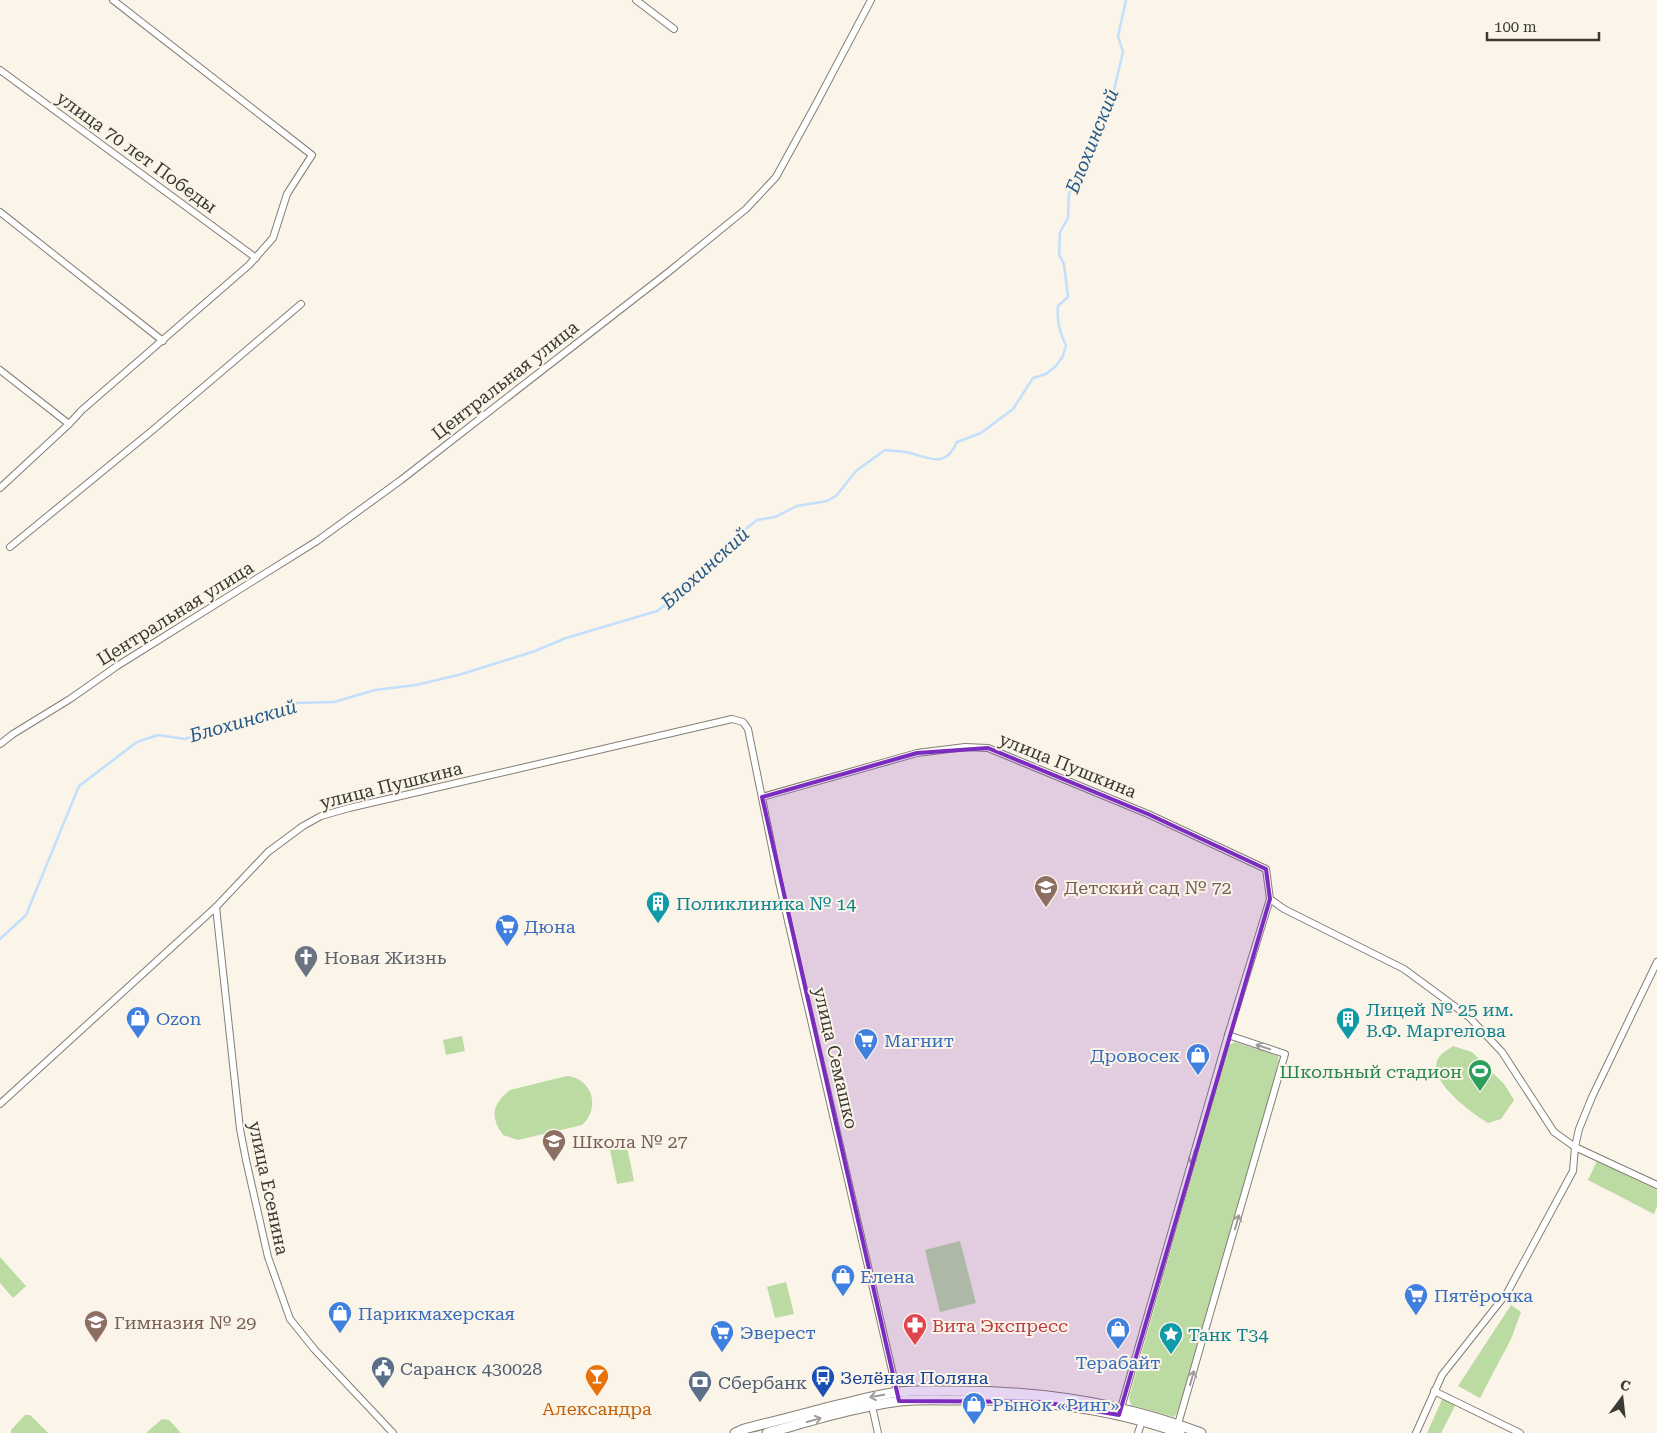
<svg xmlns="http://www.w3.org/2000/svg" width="1657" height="1433" viewBox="0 0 1657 1433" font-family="'Roboto Serif',serif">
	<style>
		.green { fill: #bbdba2 }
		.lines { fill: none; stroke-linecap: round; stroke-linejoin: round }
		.stream { stroke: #c2dffc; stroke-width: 2.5 }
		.street-casing { stroke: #847e75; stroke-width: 8 }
		.secondary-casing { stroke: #847e75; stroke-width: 11 }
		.street { stroke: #fff; stroke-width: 6 }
		.secondary { stroke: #fff; stroke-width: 9 }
		.oneway { stroke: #9d9c9a }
		.marked { fill: #7b2cbf; fill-opacity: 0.2; stroke: #7b2cbf; stroke-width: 4; stroke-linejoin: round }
		.labels { text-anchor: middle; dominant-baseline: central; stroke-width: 4; stroke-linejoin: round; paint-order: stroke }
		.street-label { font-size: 18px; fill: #3b3934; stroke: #faf4e9 }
		.education-label { font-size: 18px; fill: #785e54; stroke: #faf4e9; text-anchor: start }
		.culture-label { font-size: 18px; fill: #0d838f; stroke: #faf4e9; text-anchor: start }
		.shop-label { font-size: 18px; fill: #366cbe; stroke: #faf4e9; text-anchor: start }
		.worship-label { font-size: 18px; fill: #5b616d; stroke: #faf4e9; text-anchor: start }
		.leisure-label { font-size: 18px; fill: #27864d; stroke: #faf4e9; text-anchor: end }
		.health-label { font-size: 18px; fill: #be3a42; stroke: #faf4e9; text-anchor: start }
		.service-label { font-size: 18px; fill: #4e5e75; stroke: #faf4e9; text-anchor: start }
		.transit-label { font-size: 18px; fill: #164399; stroke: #faf4e9; text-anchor: start }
		.food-label { font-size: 18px; fill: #c56008; stroke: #faf4e9 }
		.water-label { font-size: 19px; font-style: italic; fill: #255887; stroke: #faf4e9 }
	</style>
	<rect width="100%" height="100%" fill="#faf4e9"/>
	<g class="green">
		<path d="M462,1036L465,1051L446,1055L443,1040Z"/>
		<path d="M1235,1042L1278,1056L1279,1063L1178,1412L1174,1417L1131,1405L1129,1398L1229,1045Z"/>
		<path d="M1453,1046L1472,1052L1504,1084L1514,1100L1501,1119L1488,1123C1472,1113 1422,1078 1440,1056C1443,1052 1449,1049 1453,1046Z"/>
		<path d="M567,1076C592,1078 601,1108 582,1125L518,1140L503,1135C490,1117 492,1104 510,1090Z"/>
		<path d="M627,1147L634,1181L617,1184L610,1150Z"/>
		<path d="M1597,1161L1657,1190V1206L1654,1214L1588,1180Z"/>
		<path d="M960,1241L976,1303L940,1312L925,1250Z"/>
		<path d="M0,1257L26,1286L13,1298L0,1283Z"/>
		<path d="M786,1282L794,1314L775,1318L767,1287Z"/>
		<path d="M1511,1305L1521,1312L1511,1339L1480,1398L1458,1386Z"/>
		<path d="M1445,1393L1458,1400L1441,1433H1427Z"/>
		<path d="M25,1415H30L48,1433H11V1430Z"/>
		<path d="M162,1419L169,1420L181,1433H146Z"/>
	</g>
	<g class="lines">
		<path class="stream" d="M0,939L26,915L79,786L137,742L158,735L185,739L223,725L243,722L268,716L293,703L334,702L375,690L416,685L462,674L535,651L566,638L657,611L676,597L711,561L742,532L757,520L775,517L797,506L827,501L836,496L856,471L885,450C892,451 898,451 905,452C928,456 944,471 957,442L981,433L1013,409L1033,378L1046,374L1056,366L1063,356L1066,345C1059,331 1057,321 1058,306L1068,297L1064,264L1059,254L1060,232L1068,218L1069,193L1076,185L1080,165L1089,149L1103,113L1114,90L1123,52L1118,36L1126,0"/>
		<g class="street-casing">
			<g id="street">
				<path d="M636,0L674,29"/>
				<path d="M0,70L256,258"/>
				<path d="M0,212L163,341"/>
				<path d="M0,370L69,424"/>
				<path d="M0,488L69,424L82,410L249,265L273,238L287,194L312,155L113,0"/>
				<path d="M10,547L154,429L301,304"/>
				<path d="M0,744L13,734L70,699L117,666L317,541L401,480L666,274L746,209L776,177L816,104L871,0"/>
				<path d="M762,797L917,753L965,747L988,748L1148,814L1266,869L1270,899L1228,1035"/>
				<path d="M1270,899L1284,909L1404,969L1469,1017L1502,1052L1554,1132L1575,1147L1579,1129L1592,1097L1657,962"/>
				<path d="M216,907L240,1129L246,1160L268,1257L290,1319L315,1350L393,1433"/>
				<path d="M0,1104L216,907L268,852L303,826L321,816L349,808L732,719L743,722L748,729L779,882L897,1392"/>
				<path d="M1434,1391L1520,1433"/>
				<path d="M872,1406L878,1433"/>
				<path d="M1121,1408L1228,1035L1285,1054L1178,1424"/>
				<path d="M1138,1433L1142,1421"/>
				<path d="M1416,1433L1442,1375L1507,1293L1573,1171L1575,1147L1657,1185"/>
			</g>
		</g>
		<g class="secondary-casing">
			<g id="secondary">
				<path d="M735,1433L744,1429C772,1422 800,1415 829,1407C852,1402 875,1395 899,1392C919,1390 939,1391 959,1391C1043,1391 1122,1403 1201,1433"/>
				<path d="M767,1433C811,1421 855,1407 900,1401C919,1399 940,1400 960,1400C1035,1399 1109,1407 1180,1433"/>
			</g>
		</g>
		<use href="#street" class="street"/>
		<use href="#secondary" class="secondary"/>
	</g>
	<defs><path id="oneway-shaft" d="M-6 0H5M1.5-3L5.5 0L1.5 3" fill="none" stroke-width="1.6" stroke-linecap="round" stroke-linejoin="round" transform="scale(1.25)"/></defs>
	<g class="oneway">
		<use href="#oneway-shaft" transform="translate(1263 1047) rotate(-162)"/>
		<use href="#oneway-shaft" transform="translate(1193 1157) rotate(106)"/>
		<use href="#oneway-shaft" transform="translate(1237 1222) rotate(-74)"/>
		<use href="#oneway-shaft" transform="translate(1192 1378) rotate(-74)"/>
		<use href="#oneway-shaft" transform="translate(877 1396) rotate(170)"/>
		<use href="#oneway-shaft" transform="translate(814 1420) rotate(-15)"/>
	</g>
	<path class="marked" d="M988,748L1148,814L1266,869L1270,899L1119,1415L1043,1402L899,1401L762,797L917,753Z"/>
	<defs>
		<g id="school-pin" transform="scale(1.25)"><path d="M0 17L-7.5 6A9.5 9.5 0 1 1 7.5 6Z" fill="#8d6e63" stroke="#faf4e9"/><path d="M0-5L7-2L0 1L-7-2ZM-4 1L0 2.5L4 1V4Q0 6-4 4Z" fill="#fff"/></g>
		<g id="building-pin" transform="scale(1.25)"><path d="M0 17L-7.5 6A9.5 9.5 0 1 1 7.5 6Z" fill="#0f9aa8" stroke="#faf4e9"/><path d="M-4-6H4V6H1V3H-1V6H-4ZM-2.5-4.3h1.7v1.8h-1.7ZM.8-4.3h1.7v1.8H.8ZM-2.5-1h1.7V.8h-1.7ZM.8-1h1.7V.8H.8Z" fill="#fff"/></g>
		<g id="supermarket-pin" transform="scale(1.25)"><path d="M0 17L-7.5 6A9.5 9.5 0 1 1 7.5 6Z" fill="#3f7fe0" stroke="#faf4e9"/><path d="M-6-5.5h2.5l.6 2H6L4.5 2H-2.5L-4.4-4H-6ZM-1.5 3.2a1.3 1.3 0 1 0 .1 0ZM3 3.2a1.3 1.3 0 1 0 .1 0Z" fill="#fff"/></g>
		<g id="church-pin" transform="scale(1.25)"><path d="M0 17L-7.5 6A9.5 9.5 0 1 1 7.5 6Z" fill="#6b7280" stroke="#faf4e9"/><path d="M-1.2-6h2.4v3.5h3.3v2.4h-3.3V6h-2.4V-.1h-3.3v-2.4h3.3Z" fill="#fff"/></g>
		<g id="shop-pin" transform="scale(1.25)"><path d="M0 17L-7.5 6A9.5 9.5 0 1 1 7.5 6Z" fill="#3f7fe0" stroke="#faf4e9"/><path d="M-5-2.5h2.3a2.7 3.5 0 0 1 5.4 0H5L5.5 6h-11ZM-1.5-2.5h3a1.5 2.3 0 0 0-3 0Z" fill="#fff"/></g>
		<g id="stadium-pin" transform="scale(1.25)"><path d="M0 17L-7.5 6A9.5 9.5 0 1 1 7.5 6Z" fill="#2e9e5b" stroke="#faf4e9"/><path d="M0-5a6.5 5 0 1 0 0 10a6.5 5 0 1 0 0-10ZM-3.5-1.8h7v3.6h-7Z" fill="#fff"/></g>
		<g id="pharmacy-pin" transform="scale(1.25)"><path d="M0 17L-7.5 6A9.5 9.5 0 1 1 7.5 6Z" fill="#e0444e" stroke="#faf4e9"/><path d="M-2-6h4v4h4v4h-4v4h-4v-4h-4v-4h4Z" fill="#fff"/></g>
		<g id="sight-pin" transform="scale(1.25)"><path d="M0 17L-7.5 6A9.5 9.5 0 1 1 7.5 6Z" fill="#0f9aa8" stroke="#faf4e9"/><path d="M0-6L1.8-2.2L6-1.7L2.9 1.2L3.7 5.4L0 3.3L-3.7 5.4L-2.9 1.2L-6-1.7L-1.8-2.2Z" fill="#fff"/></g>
		<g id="civic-pin" transform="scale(1.25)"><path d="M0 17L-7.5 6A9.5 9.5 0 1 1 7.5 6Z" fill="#5c6f8a" stroke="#faf4e9"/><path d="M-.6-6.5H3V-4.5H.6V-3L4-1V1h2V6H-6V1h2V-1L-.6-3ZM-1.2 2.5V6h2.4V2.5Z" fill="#fff"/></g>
		<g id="bar-pin" transform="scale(1.25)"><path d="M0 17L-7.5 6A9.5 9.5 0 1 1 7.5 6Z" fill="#e8710a" stroke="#faf4e9"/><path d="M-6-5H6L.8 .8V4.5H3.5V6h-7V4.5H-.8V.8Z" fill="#fff"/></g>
		<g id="bus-pin" transform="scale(1.25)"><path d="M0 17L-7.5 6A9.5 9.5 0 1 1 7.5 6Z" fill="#1a4fb4" stroke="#faf4e9"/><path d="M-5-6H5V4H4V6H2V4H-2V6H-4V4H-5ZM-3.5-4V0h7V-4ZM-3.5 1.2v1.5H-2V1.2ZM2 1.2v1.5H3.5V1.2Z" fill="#fff"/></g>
		<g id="bank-pin" transform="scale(1.25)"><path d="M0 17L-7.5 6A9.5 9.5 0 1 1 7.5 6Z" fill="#5c6f8a" stroke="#faf4e9"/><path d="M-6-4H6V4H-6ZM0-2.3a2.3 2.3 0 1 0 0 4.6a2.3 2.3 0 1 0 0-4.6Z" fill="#fff"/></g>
	</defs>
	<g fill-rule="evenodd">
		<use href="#school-pin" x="1046" y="887"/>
		<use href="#building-pin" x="658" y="903"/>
		<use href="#supermarket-pin" x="507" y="926"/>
		<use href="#church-pin" x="306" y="957"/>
		<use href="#shop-pin" x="138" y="1018"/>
		<use href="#building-pin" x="1348" y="1019"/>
		<use href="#supermarket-pin" x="866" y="1040"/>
		<use href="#shop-pin" x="1198" y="1055"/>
		<use href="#stadium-pin" x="1480" y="1071"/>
		<use href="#school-pin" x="554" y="1141"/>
		<use href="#shop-pin" x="843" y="1276"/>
		<use href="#supermarket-pin" x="1416" y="1295"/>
		<use href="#shop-pin" x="340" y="1313"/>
		<use href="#school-pin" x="96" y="1322"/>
		<use href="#pharmacy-pin" x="915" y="1325"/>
		<use href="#shop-pin" x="1118" y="1329"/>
		<use href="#supermarket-pin" x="722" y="1332"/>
		<use href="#sight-pin" x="1171" y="1334"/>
		<use href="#civic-pin" x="383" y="1368"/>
		<use href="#bar-pin" x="597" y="1376"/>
		<use href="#bus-pin" x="823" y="1377"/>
		<use href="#bank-pin" x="700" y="1382"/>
		<use href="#shop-pin" x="974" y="1404"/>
	</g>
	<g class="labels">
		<g class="street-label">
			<text transform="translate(137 152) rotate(36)">улица 70 лет Победы</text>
			<text transform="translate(505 380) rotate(-38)">Центральная улица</text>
			<text transform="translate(175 613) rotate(-32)">Центральная улица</text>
			<text transform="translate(1068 765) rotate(22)">улица Пушкина</text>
			<text transform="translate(391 785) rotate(-14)">улица Пушкина</text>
			<text transform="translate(836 1058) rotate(77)">улица Семашко</text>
			<text transform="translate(269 1188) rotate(78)">улица Есенина</text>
		</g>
		<g class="education-label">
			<text x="1064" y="887">Детский сад № 72</text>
			<text x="572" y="1141">Школа № 27</text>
			<text x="114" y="1322">Гимназия № 29</text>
		</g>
		<g class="culture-label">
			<text x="676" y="903">Поликлиника № 14</text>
			<text x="1366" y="1009">Лицей № 25 им.<tspan x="1366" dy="21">В.Ф. Маргелова</tspan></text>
			<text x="1188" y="1334">Танк T34</text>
		</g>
		<g class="shop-label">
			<text x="524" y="926">Дюна</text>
			<text x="156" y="1018">Ozon</text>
			<text x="884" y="1040">Магнит</text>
			<text x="1180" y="1055" text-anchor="end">Дровосек</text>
			<text x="860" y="1276">Елена</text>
			<text x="1434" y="1295">Пятёрочка</text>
			<text x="358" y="1313">Парикмахерская</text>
			<text x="740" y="1332">Эверест</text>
			<text x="1118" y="1362" text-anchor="middle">Терабайт</text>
			<text x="992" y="1404">Рынок «Ринг»</text>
		</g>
		<g class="worship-label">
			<text x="324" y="957">Новая Жизнь</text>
		</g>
		<g class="leisure-label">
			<text x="1462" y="1071">Школьный стадион</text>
		</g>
		<g class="health-label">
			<text x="932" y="1325">Вита Экспресс</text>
		</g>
		<g class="service-label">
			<text x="400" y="1368">Саранск 430028</text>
			<text x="718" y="1382">Сбербанк</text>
		</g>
		<g class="transit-label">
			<text x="840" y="1377">Зелёная Поляна</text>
		</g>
		<g class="food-label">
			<text x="597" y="1408">Александра</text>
		</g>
		<g class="water-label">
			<text transform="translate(1092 141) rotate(-68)">Блохинский</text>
			<text transform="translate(705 568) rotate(-42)">Блохинский</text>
			<text transform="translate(243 721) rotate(-16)">Блохинский</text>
		</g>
	</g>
	<g transform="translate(1622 1398) rotate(15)" stroke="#faf4e9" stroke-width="4" paint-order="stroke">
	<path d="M0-4L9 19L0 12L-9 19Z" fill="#3b3934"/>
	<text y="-8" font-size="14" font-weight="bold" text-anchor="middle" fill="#3b3934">С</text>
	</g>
	<path d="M1487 32v8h112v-8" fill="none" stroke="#3b3934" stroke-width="2.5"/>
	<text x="1494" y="32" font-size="15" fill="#3b3934" stroke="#faf4e9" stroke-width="4" paint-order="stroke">100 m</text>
</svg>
